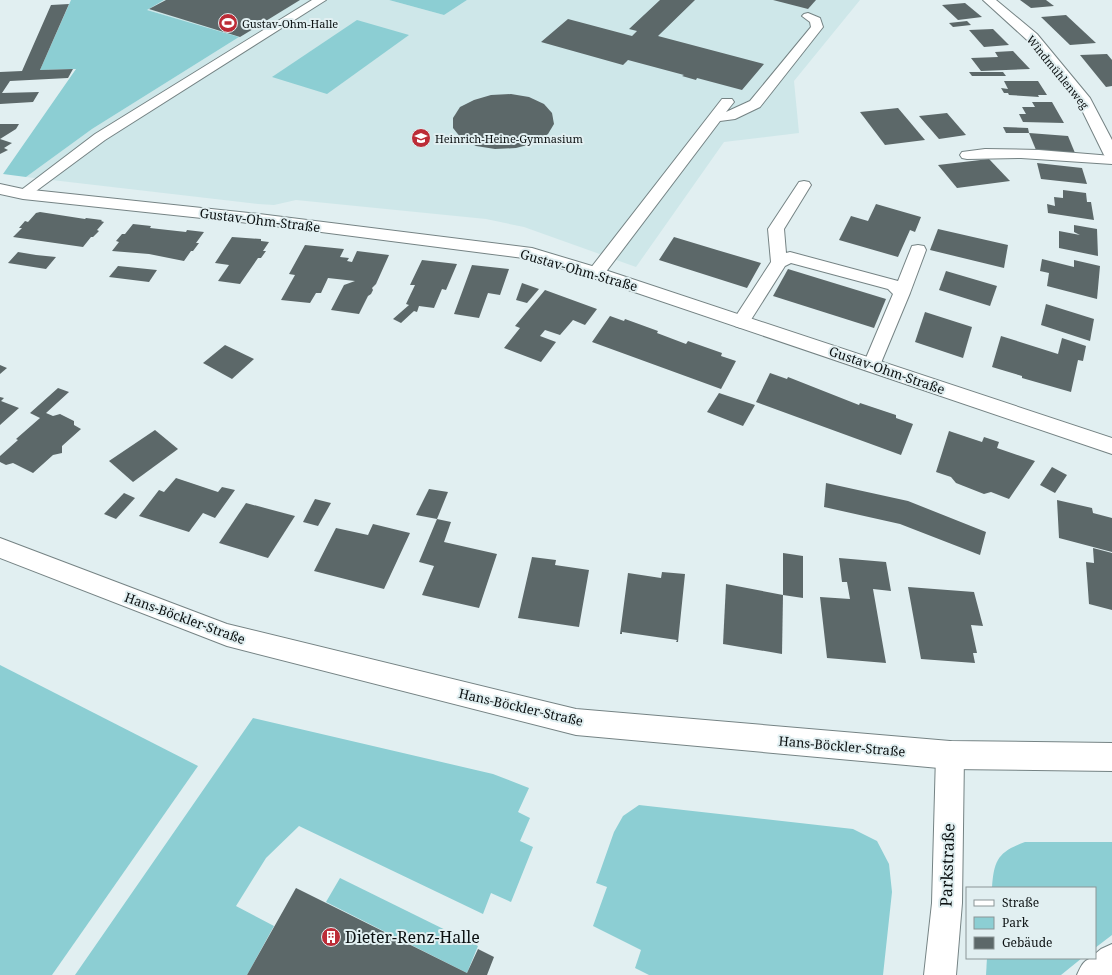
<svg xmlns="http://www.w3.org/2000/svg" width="1112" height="975" viewBox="0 0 1112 975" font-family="'Noto Serif',serif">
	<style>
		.built { fill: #cee7e9 }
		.green { fill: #8cced3 }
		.building { fill: #5c6869 }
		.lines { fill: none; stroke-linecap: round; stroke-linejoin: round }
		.lane-casing { stroke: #758384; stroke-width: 2 }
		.street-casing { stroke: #758384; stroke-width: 2 }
		.secondary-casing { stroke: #758384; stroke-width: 2 }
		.lane { fill: #fff; fill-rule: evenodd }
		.street { fill: #fff; fill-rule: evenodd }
		.secondary { fill: #fff; fill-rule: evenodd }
		.labels { text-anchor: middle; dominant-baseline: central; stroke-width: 4; stroke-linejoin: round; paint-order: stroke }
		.far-poi-label { font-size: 11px; fill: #0b1011; stroke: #e1eff1; text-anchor: start }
		.far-street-label { font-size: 11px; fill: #0b1011; stroke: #e1eff1 }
		.street-label { font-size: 13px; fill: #0b1011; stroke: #e1eff1 }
		.near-street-label { font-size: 16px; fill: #0b1011; stroke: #e1eff1 }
		.near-poi-label { font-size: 16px; fill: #0b1011; stroke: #e1eff1; text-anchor: start }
	</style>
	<rect width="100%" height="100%" fill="#e1eff1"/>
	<path class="built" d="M164,0H389L444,15L467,0H860L794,81L799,133L724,142L636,267L524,227L486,219L296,200L274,205L258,204L26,177L92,129L239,37L147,10Z"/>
	<g class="green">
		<path d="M71,0H164L147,10L239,37L92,129L26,177L3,174L76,69L40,70Z"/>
		<path d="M389,0H467L444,15Z"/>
		<path d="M357,20L409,35L327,94L272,77Z"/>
		<path d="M0,665L198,766L52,975H0Z"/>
		<path d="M253,718L493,774L529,788L518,812L530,818L520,841L533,847L511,902L491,893L483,914L299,826L266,858L236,906L274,926L247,975H75Z"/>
		<path d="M639,805L853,829L877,841L889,864L892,892L883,975H649L635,968L641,950L593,926L607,887L596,883L614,832L623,816Z"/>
		<path d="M1025,842H1112V935L1095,948V888H992C994,860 998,852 1025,842Z"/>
		<path d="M340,878L478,946L467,973L326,902Z"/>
		<path d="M987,958H1082L1061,975H986Z"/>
	</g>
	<g class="building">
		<path d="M166,0H300L240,37L149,9Z"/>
		<path d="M660,0H695L658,36L764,64L742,90L697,78L696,80L682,76L684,75L628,60L623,65L541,42L568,19L632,36L637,31L629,29Z"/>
		<path d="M773,0H816L808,9Z"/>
		<path d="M1020,0H1046L1054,6L1031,8Z"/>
		<path d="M965,3L982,17L958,20L942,5Z"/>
		<path d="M69,4L40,70L73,69L68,78L10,81L2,93L39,92L33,102L0,104V72L22,71L51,5Z"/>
		<path d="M1066,15L1096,43L1070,45L1041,17Z"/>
		<path d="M967,21L971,25L953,27L949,23Z"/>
		<path d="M993,29L1009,45L984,47L969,30Z"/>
		<path d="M1013,51L1030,69L981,71L971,58L998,57L995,52Z"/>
		<path d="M1107,54L1112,60V86L1106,87L1080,55Z"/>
		<path d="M969,72H1003L1006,76H972Z"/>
		<path d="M1004,81H1038L1047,95H1038L1039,97L1009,95L1008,93H1004L1001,88L1008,89Z"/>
		<path d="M511,94L529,97L544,104L552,113L554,124L548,134L535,143L516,148L495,149L476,146L461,138L453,128V118L460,107L474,100L491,95Z"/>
		<path d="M1032,102H1052L1064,123L1023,122L1019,114H1026L1022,107H1035Z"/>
		<path d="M898,108L925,140L885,145L860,112Z"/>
		<path d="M947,113L966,135L939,139L919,116Z"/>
		<path d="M0,124H19L16,129L0,139L12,143L4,148L8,150L0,154Z"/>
		<path d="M1003,127L1028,128L1029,133H1006Z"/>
		<path d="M1029,133L1068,136L1075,153L1036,150Z"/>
		<path d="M989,159L1010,181L957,188L938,165Z"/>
		<path d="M1037,163L1082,168L1087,184L1041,179Z"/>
		<path d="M1063,190L1086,193L1087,202H1091L1094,220L1048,213L1047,204L1055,206L1054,197L1063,198Z"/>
		<path d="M876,204L921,217L915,232L910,230L898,257L839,240L851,216L868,221Z"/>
		<path d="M40,212L85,219L86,218L102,220L101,221L104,222L97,230L99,231L93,237H91L83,247L13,237L22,228H19L25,221L28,222L36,213Z"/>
		<path d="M133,224L151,226L150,228L186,232L187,230L204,232L196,243H199L193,251H191L184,261L149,254L112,251L119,242L116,241L122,234H125Z"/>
		<path d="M1074,225L1097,229L1098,256L1059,248V231L1080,235L1074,232Z"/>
		<path d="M938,229L1008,245L1004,268L930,250Z"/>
		<path d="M232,237L261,239V241L269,242L263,251H266L261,258H258L240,284L218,281L229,265L215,263Z"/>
		<path d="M674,237L717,250L761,263L747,288L659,260Z"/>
		<path d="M305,245L344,249L340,257L349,258L347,261L352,262L357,251L389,255L376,284L372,288L373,290L371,294L368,296L359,314L331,310L344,285L355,281L328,278L321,293H316L310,303L281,300L295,275L289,274Z"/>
		<path d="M18,252L36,255L56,257L46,269L8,263Z"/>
		<path d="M1042,259L1074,267V260L1100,266L1097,299L1047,286L1049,273L1040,271Z"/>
		<path d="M422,260L457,264L446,290L442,289L434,308L419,306L417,312L414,311L401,323L393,319L409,305L406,304L415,285H410Z"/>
		<path d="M472,265L509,269L500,295L488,293L479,318L454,314Z"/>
		<path d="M118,266L157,270L149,282L109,277Z"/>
		<path d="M788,269L886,299L874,328L773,296Z"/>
		<path d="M946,271L997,286L990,306L939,290Z"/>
		<path d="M522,283L539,289L527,303L516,300Z"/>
		<path d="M545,290L597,309L585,325L573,320L560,335L545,330L540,336L556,342L541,362L504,348L520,328L515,326Z"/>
		<path d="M1046,304L1094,319L1090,341L1041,325Z"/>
		<path d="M925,312L972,327L963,358L915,342Z"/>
		<path d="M610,316L624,321L625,319L658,331L657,333L686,344L688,341L722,353L721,356L736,361L721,389L592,342Z"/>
		<path d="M1001,336L1058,354L1062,338L1086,346L1083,361L1078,360L1071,392L1022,378V376L992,367Z"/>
		<path d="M225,345L254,359L232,379L203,363Z"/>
		<path d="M0,365L7,368L0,374Z"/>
		<path d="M770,373L787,379L788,377L859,405L860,403L896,415V418L913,424L901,455L756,402Z"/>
		<path d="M58,388L69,392L46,413L53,416L60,414L74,421V425L81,429L62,446V453L53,455L33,473L13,463L6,465L0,462V456L18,440L16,439L40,418L30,413Z"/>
		<path d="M719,393L755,405L743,426L707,412Z"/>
		<path d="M0,397L4,398L1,401L19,408L0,425Z"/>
		<path d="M155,430L178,449L133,482L109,461Z"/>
		<path d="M949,431L982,442L984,437L999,442L997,448L1035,461L1009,499L991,492L984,494L956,483L951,477L936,472Z"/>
		<path d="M1052,467L1067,475L1055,493L1040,485Z"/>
		<path d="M176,478L218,492L222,487L235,490L215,518L203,513L189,532L139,516L159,490L164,492Z"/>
		<path d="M826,483L908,501L986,532L980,555L900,524L824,507Z"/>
		<path d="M429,489L448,492L437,519L416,515Z"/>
		<path d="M124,493L135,498L116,519L104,514Z"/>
		<path d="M315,499L331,503L318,526L303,522Z"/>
		<path d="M1057,500L1092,508L1093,513L1112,518V552L1059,538Z"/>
		<path d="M246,503L295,516L268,558L219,543Z"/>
		<path d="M437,519L451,522L444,542L497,554L479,608L422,595L434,566L419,562Z"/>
		<path d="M373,524L410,533L384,589L314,571L336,528L368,535Z"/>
		<path d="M1093,548L1112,553V610L1089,604L1086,562L1094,563Z"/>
		<path d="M783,553L803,556V598L783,595Z"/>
		<path d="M532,557L556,560L555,565L589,570L579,627L518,618Z"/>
		<path d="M839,558L886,562L891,591L873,589L886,663L827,658L820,597L850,599L847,582H842Z"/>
		<path d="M662,572L685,574L678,642H676L677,640L622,632V634H620L628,573L661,578Z"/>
		<path d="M726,584L783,595L782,654L723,644Z"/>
		<path d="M908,587L974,592L983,626L971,625L977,653H973L975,663L921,659Z"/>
		<path d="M296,888L467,973L478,949L494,957L487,975H247Z"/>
	</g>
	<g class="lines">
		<g class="lane-casing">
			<g id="lane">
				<path d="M312,0H326L105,140L28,197L23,198L18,197L16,194L95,134Z"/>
				<path d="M808,13L820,18L823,27L760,107L735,119L720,121L602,277L596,278L590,277L588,273L590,269L722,99H732L734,102L726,112L750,101L811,27L810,22L802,16L804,14Z"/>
				<path d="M985,149L1039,150L1112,156V164L1021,158L967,159L962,158L960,155L962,152Z"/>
				<path d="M804,181L809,182L811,185L784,229L786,253L790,252L898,281L912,246L918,245L924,246L926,250L910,293L878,370L872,371L866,370L863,365L893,294L888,289L791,263L785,266L747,326L741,328L735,326L732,322L771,262L768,229L799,182Z"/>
			</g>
		</g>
		<g class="street-casing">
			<g id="street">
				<path d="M983,0H996L1037,34L1090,98L1112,140V160L1107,158L1104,155L1078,102L1027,40Z"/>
				<path d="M0,184L23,189L259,214L532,248L602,269L1112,438V454L590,277L531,259L259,224L23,199L0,194Z"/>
				<path d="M950,741L960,745L964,755L962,903L956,975H924L932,903L936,755L940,745Z"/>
				<path d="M1112,944V975H1077C1081,966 1084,958 1095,958V954L1101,949Z"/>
			</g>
		</g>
		<g class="secondary-casing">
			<path id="secondary" d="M0,538L227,624L576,709L950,741L1112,743V771L950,769L576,735L227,646L0,558Z"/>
		</g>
		<use href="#lane" class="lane"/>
		<use href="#street" class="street"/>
		<use href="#secondary" class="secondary"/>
	</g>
	<defs>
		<g id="stadium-disc" transform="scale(1)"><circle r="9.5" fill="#bc2c37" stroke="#e1eff1"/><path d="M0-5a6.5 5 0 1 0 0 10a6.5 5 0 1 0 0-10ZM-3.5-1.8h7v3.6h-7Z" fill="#fff"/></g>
		<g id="school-disc" transform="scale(1)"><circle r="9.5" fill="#bc2c37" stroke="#e1eff1"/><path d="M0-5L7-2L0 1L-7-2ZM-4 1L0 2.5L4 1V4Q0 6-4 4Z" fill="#fff"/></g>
		<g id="building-disc" transform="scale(1)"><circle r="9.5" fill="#bc2c37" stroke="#e1eff1"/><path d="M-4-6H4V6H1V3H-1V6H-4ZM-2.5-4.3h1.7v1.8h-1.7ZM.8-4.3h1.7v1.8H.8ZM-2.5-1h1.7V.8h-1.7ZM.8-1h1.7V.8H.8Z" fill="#fff"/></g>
	</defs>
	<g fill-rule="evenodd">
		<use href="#stadium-disc" x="228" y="23"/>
		<use href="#school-disc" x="421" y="138"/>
		<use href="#building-disc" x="331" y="937"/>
	</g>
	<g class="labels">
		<g class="far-poi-label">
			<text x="242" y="23">Gustav-Ohm-Halle</text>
			<text x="435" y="138">Heinrich-Heine-Gymnasium</text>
		</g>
		<g class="far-street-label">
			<text transform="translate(1058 72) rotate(51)">Windmühlenweg</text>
		</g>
		<g class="street-label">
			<text transform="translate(260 220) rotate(7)">Gustav-Ohm-Straße</text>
			<text transform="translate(579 270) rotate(16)">Gustav-Ohm-Straße</text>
			<text transform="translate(887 370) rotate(19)">Gustav-Ohm-Straße</text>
			<text transform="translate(185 618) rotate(20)">Hans-Böckler-Straße</text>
			<text transform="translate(521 707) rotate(13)">Hans-Böckler-Straße</text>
			<text transform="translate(842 746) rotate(5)">Hans-Böckler-Straße</text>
		</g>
		<g class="near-street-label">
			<text transform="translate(947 865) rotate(-88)">Parkstraße</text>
		</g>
		<g class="near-poi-label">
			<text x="345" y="937">Dieter-Renz-Halle</text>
		</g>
	</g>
	<rect x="966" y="887" width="130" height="72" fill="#e1eff1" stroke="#8b9697"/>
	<rect x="974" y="900" width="20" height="6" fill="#ffffff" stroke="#8b9697"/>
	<text x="1002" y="907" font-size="12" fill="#0b1011">Straße</text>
	<rect x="974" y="917" width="20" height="12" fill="#8cced3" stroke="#8b9697"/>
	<text x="1002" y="927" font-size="12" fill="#0b1011">Park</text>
	<rect x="974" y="937" width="20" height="12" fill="#5c6869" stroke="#8b9697"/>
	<text x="1002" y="947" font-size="12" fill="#0b1011">Gebäude</text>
</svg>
